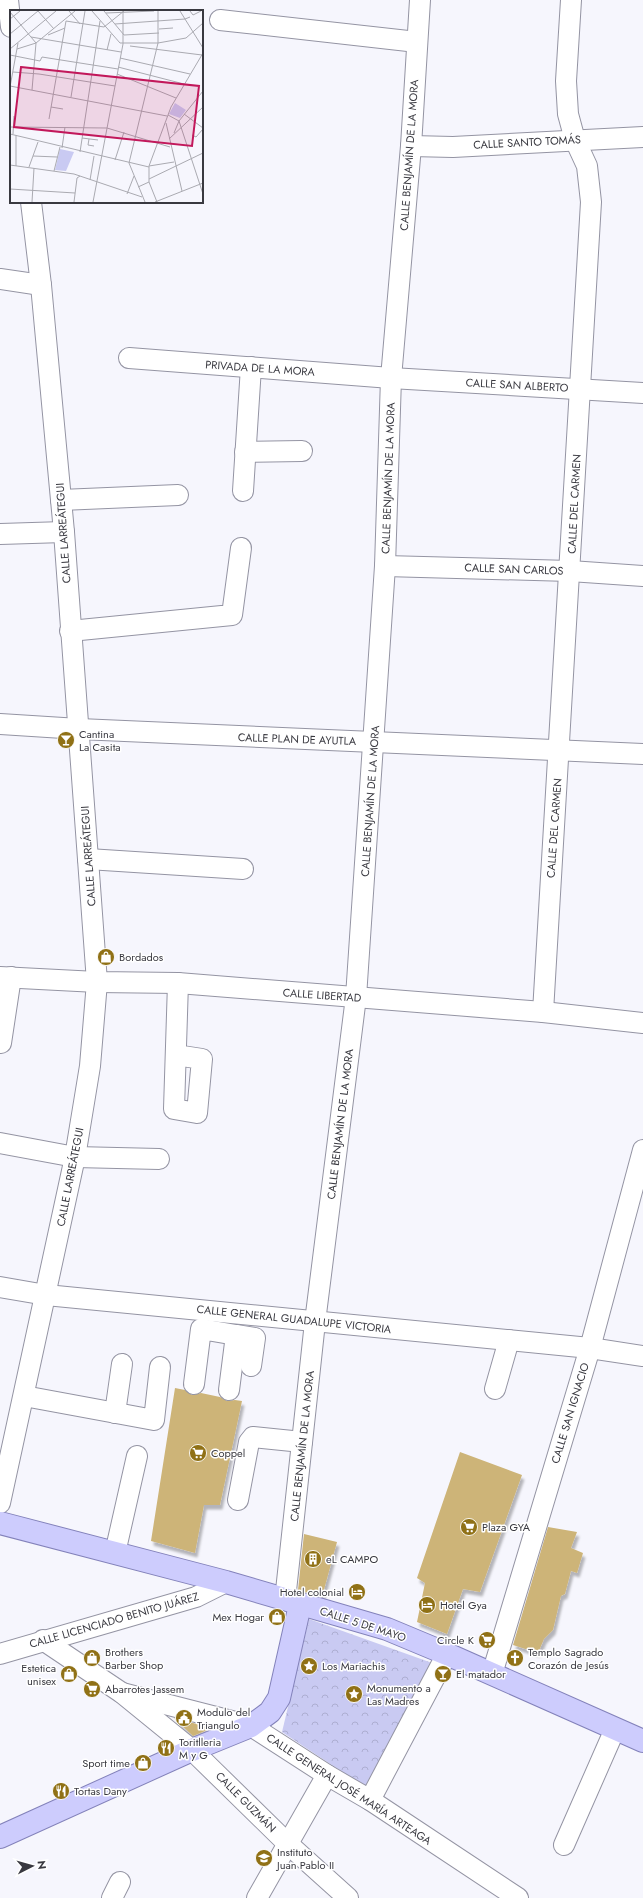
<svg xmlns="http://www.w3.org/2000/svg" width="643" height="1898" viewBox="0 0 643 1898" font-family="Jost,sans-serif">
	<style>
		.park { fill: url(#park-crowns) }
		.building { fill: #cdb478; filter: url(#shadow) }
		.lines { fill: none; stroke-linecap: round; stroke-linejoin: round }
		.minor-casing { stroke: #9494a3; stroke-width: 22 }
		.major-casing { stroke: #8382ba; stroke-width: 24 }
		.minor { stroke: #fff; stroke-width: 20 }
		.major { stroke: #cdccfd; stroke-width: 22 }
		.labels { text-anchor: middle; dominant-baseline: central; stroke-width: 3; stroke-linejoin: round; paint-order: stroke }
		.street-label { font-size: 11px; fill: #393940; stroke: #fff }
		.poi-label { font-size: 11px; fill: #393940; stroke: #fff; text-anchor: start }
		.inset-road { fill: none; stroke: #aaaab1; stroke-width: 1 }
		.view { fill: #c2185b; fill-opacity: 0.15; stroke: #c2185b; stroke-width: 2 }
		.inset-edge { fill: none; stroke: #393940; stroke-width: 2 }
	</style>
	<defs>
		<pattern id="park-crowns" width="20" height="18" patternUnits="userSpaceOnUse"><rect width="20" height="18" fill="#c9caf2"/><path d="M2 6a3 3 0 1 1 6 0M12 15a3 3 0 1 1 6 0" fill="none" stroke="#adaed1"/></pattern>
		<filter id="shadow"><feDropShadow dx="2.5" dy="4.5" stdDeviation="1" flood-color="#0004"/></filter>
	</defs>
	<rect width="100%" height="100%" fill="#f6f6fd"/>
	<path class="park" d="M309,1619L435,1664L371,1791L282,1732Z"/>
	<g class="building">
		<path d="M175,1388L185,1390L192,1395L201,1393L220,1397L227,1401L235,1400L242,1401L220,1505H204L195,1553L151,1541Z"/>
		<path d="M460,1452L522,1475L480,1592L463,1589L447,1634L417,1622L425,1583L417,1578Z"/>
		<path d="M548,1527L577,1532L571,1548L583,1553L577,1573L571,1571L565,1594L561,1596L553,1630L544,1639L538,1653L513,1645Z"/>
		<path d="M304,1534L337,1542L322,1597L298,1590Z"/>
		<path d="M174,1718L212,1728L193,1736Z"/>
	</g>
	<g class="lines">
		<g class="minor-casing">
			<g id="minor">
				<path d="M8,0L11,27"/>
				<path d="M220,20L417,42"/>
				<path d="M411,146L453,147L643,137"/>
				<path d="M0,279L41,285"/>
				<path d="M129,358L391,378L643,393"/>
				<path d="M245,452L302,451"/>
				<path d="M243,491L251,367"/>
				<path d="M61,500L178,495"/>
				<path d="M0,534L64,532"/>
				<path d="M385,566L570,571L643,576"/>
				<path d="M70,631L232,615L241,548"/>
				<path d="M0,724L79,729L643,754"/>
				<path d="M88,859L243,869"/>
				<path d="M0,977L97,982L178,983L543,1012L643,1023"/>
				<path d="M543,1012L591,202L587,166L575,140L568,114L566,81L571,0"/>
				<path d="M1,1043L11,977"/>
				<path d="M176,1055L202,1059L197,1113L174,1109L178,983"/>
				<path d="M0,1143L75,1157L159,1159"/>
				<path d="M0,1287L46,1295L590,1348L643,1356"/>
				<path d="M236,1335L255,1338L251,1366"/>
				<path d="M194,1384L201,1329L236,1335L229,1390"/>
				<path d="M495,1389L509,1340"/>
				<path d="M24,1396L154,1420L160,1367"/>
				<path d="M115,1413L122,1364"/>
				<path d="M238,1500L249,1442L253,1437L302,1442"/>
				<path d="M0,1503L75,1157L90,1066L97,982L64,532L41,285L31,202"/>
				<path d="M115,1553L137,1456"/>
				<path d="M285,1600L315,1322L356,997L385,566L391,378L411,146L420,0"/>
				<path d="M43,1640L122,1693L192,1750L288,1844L348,1898"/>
				<path d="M0,1654L196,1597L226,1582"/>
				<path d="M492,1674L590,1348L643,1150"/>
				<path d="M122,1693L251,1726L327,1775L370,1800L518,1898"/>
				<path d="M370,1800L447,1654"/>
				<path d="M564,1845L615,1729"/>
				<path d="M112,1898L120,1882"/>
				<path d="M257,1898L327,1775"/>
			</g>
		</g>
		<g class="major-casing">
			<g id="major">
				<path d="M0,1523L226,1582L387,1629L447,1654L643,1741"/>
				<path d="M0,1837L192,1750L251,1726L270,1712L279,1698L300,1605"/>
			</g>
		</g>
		<use href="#minor" class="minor"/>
		<use href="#major" class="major"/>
	</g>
	<defs>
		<g id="bar-disc" transform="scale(0.9)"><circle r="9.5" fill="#907116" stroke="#fff"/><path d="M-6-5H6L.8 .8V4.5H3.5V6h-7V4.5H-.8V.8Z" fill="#fff"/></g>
		<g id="shop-disc" transform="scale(0.9)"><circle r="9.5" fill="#907116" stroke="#fff"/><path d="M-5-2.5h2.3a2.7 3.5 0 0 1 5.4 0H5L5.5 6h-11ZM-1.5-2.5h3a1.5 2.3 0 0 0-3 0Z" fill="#fff"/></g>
		<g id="supermarket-disc" transform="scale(0.9)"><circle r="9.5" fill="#907116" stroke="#fff"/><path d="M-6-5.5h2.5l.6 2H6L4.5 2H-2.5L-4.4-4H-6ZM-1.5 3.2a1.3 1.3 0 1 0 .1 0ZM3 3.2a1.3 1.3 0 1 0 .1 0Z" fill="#fff"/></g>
		<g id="building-disc" transform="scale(0.9)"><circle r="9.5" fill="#907116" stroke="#fff"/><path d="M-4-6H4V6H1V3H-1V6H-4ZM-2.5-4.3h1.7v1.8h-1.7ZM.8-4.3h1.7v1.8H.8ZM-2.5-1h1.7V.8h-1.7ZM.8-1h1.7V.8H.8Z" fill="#fff"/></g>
		<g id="hotel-disc" transform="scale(0.9)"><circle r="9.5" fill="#907116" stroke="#fff"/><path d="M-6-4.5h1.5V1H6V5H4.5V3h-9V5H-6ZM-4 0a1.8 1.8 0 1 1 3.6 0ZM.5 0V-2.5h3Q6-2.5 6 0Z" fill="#fff"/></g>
		<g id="church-disc" transform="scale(0.9)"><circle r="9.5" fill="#907116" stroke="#fff"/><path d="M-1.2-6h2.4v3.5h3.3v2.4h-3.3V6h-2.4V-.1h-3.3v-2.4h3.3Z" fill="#fff"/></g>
		<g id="sight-disc" transform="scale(0.9)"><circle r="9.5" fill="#907116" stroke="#fff"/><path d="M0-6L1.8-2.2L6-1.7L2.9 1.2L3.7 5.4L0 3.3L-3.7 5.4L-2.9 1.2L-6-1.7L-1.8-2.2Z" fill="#fff"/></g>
		<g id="civic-disc" transform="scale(0.9)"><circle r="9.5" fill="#907116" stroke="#fff"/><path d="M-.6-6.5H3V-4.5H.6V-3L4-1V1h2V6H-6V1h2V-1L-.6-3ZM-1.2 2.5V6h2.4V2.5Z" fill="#fff"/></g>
		<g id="restaurant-disc" transform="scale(0.9)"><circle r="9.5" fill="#907116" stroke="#fff"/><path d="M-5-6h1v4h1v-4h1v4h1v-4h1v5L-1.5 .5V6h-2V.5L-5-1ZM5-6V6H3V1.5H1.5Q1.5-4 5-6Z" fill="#fff"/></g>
		<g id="school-disc" transform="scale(0.9)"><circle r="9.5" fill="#907116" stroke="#fff"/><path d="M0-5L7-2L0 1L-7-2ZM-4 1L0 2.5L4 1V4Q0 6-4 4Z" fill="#fff"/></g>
	</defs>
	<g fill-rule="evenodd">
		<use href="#bar-disc" x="66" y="740"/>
		<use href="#shop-disc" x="106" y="957"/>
		<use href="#supermarket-disc" x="198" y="1453"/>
		<use href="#supermarket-disc" x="469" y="1527"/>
		<use href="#building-disc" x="313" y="1559"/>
		<use href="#hotel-disc" x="357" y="1592"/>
		<use href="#hotel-disc" x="427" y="1605"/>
		<use href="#shop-disc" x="277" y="1617"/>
		<use href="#supermarket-disc" x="487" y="1640"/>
		<use href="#shop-disc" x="92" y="1658"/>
		<use href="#church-disc" x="515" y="1658"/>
		<use href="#sight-disc" x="309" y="1666"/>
		<use href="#shop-disc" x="69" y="1674"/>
		<use href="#bar-disc" x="443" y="1674"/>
		<use href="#supermarket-disc" x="92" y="1689"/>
		<use href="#sight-disc" x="354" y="1694"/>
		<use href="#civic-disc" x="184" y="1718"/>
		<use href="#restaurant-disc" x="166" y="1748"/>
		<use href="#shop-disc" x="143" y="1763"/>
		<use href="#restaurant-disc" x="61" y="1791"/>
		<use href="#school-disc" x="264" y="1858"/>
	</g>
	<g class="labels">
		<g class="street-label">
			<text transform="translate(527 142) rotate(-3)">CALLE SANTO TOMÁS</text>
			<text transform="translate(409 155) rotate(-86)">CALLE BENJAMÍN DE LA MORA</text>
			<text transform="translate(260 368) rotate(4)">PRIVADA DE LA MORA</text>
			<text transform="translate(517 385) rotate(3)">CALLE SAN ALBERTO</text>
			<text transform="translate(388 478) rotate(-88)">CALLE BENJAMÍN DE LA MORA</text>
			<text transform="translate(574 504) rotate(-87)">CALLE DEL CARMEN</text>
			<text transform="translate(63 533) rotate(-94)">CALLE LARREÁTEGUI</text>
			<text transform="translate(514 569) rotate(2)">CALLE SAN CARLOS</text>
			<text transform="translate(297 739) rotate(2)">CALLE PLAN DE AYUTLA</text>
			<text transform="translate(370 801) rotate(-86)">CALLE BENJAMÍN DE LA MORA</text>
			<text transform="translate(554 828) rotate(-86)">CALLE DEL CARMEN</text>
			<text transform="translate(88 856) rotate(-94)">CALLE LARREÁTEGUI</text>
			<text transform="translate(322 995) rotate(4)">CALLE LIBERTAD</text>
			<text transform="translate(340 1124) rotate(-83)">CALLE BENJAMÍN DE LA MORA</text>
			<text transform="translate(70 1177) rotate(-79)">CALLE LARREÁTEGUI</text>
			<text transform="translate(294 1319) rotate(6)">CALLE GENERAL GUADALUPE VICTORIA</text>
			<text transform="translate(570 1413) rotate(-73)">CALLE SAN IGNACIO</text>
			<text transform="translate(302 1446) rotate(-84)">CALLE BENJAMÍN DE LA MORA</text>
			<text transform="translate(114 1620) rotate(-16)">CALLE LICENCIADO BENITO JUÁREZ</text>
			<text transform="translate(363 1624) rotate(18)">CALLE 5 DE MAYO</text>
			<text transform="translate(349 1789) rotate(33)">CALLE GENERAL JOSÉ MARÍA ARTEAGA</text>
			<text transform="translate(246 1802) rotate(45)">CALLE GUZMÁN</text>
		</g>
		<g class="poi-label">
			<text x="79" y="734">Cantina<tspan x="79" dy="13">La Casita</tspan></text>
			<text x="119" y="957">Bordados</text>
			<text x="211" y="1453">Coppel</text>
			<text x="482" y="1527">Plaza GYA</text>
			<text x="326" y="1559">eL CAMPO</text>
			<text x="344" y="1592" text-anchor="end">Hotel colonial</text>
			<text x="440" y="1605">Hotel Gya</text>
			<text x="264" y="1617" text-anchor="end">Mex Hogar</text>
			<text x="474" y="1640" text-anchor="end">Circle K</text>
			<text x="105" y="1652">Brothers<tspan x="105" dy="13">Barber Shop</tspan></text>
			<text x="528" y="1652">Templo Sagrado<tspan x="528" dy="13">Corazón de Jesús</tspan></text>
			<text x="322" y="1666">Los Mariachis</text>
			<text x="56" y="1668" text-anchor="end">Estetica<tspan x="56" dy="13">unisex</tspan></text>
			<text x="456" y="1674">El matador</text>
			<text x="367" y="1688">Monumento a<tspan x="367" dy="13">Las Madres</tspan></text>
			<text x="105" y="1689">Abarrotes Jassem</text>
			<text x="197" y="1712">Modulo del<tspan x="197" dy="13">Triangulo</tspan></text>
			<text x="179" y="1742">Toritlleria<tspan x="179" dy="13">M y G</tspan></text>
			<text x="130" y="1763" text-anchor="end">Sport time</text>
			<text x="74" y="1791">Tortas Dany</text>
			<text x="277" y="1852">Instituto<tspan x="277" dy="13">Juan Pablo II</tspan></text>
		</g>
	</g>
	<g transform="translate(10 10)">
		<rect width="193" height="193" fill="#f6f6fd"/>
		<path d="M165,93L176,100L170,108L159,104ZM50,139L64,142L56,161L45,160Z" fill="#c9caf2"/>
		<path class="inset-road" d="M28,1L44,19M59,1L70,14M82,1L110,33H148L176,28L193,13M94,1L114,25L149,23M170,1L193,38M180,1L183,5L191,1M0,2L26,33M96,3L144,1M0,9L10,1M56,11L94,17L114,1M105,14L175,9L180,7M149,19L163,18M0,24L28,1M38,25L55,18M21,27L111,42M120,36L192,45M0,39L46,1M7,39L26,33L65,1M97,40L101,24M0,45L30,51L32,47L108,59M110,48L180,64M108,57L174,74M3,62L29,64L105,76M107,64L166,88M0,76L157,106M0,77L8,33M22,80L26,33M61,87L75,1M41,97L53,99M174,104L193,118M158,105L169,111L193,184M39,109L56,11M156,113L172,181M0,117L97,118L160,137M164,123L169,111L193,81M0,124L139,157M3,124L4,106M6,125V156M182,125L186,127L193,119M72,128L88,130M79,129L78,135L84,136M159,129L193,97M52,138L55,117M70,142L90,11M23,146L47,147M105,150L114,122M0,155L64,164L132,187M139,156L164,152M19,157L28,132M44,161L50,137M139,169L193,143M80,170L84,146M128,177L139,172M0,179L65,183M117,184L124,166M22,192L24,158M64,192L67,168L70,166M83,192L113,34V1M135,192L119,153L148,33V1M145,192L193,173M147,192L139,172V156L161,97L193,43"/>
		<path class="view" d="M11,57L189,76L182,136L4,117Z"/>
		<rect width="193" height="193" class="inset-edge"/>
	</g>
	<g transform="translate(32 1866) rotate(84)" stroke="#ffffff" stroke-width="3" paint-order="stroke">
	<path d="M0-3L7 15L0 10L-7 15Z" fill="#393940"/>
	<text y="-6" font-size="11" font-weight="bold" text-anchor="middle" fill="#393940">N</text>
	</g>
</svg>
